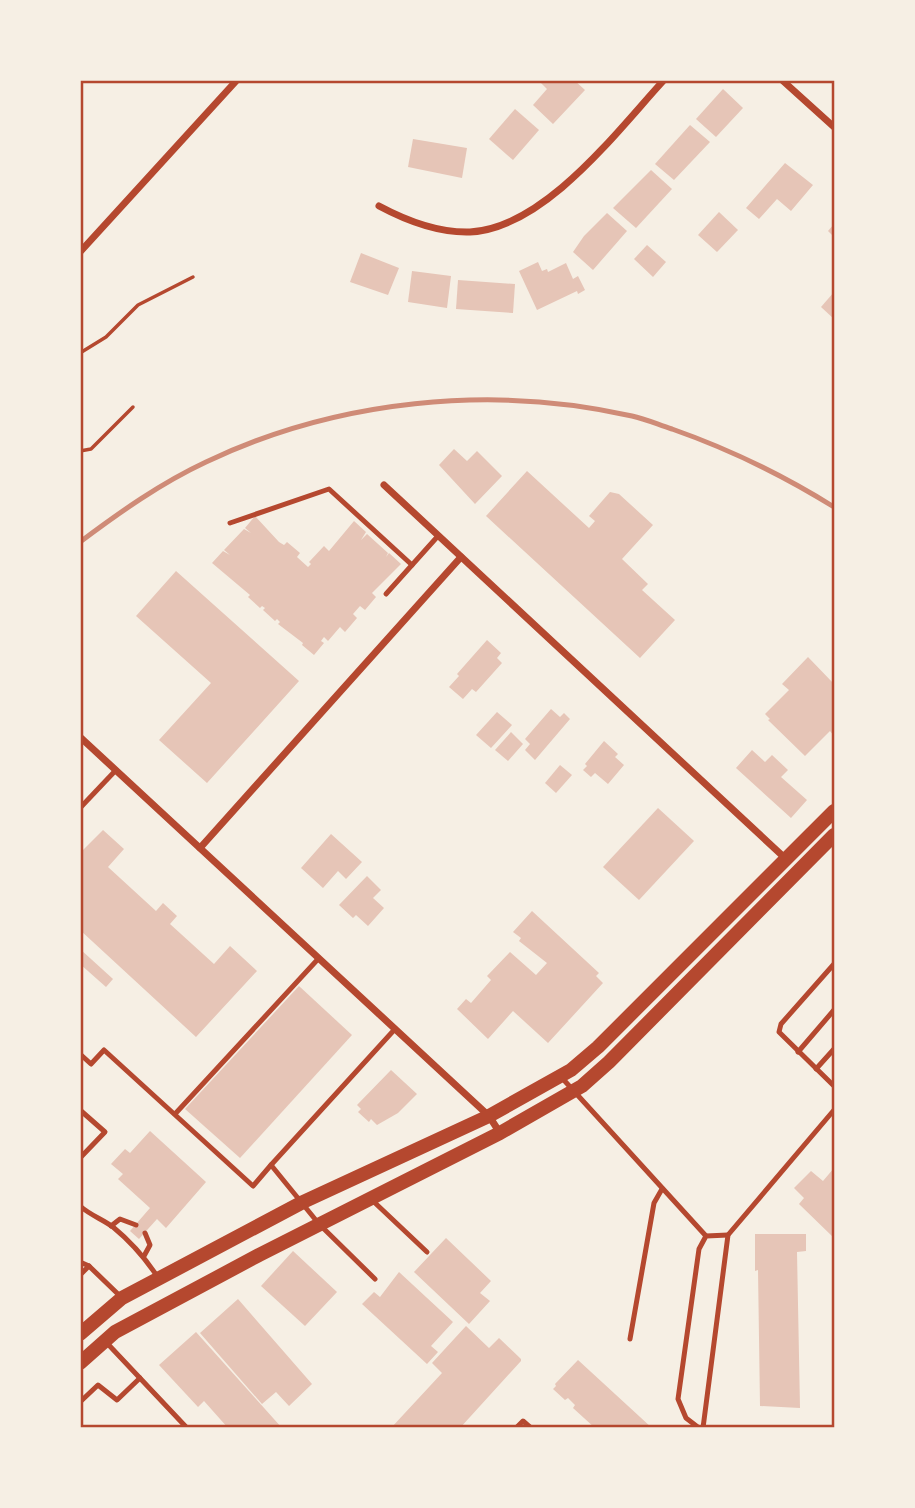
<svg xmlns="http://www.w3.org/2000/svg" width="915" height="1508" viewBox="0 0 915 1508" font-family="Inter,sans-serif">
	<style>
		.building { fill: #e6c5b7 }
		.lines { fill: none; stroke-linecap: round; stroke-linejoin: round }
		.path { stroke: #b5482f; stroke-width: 3.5 }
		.service { stroke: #b5482f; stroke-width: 5 }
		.minor { stroke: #b5482f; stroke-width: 7 }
		.secondary { stroke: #b5482f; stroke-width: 14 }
		.rail { stroke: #cf8b77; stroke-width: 5 }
		.neatline { fill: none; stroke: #b5482f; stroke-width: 2.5 }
	</style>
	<rect width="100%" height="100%" fill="#f6efe4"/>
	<g class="building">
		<path d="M538,80H574L585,90L553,124L533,105L547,89Z"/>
		<path d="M723,89L743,108L716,137L696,119Z"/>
		<path d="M515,109L539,130L513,160L489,139Z"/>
		<path d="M690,125L710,142L674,180L655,164Z"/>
		<path d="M413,139L467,148L462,178L408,167Z"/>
		<path d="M785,163L813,185L791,211L777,199L759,219L746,208Z"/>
		<path d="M651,170L672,189L636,228L613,208Z"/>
		<path d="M719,212L738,230L717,252L698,235Z"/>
		<path d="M607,213L627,231L593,270L573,252L584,236Z"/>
		<path d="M834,224V237L828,231Z"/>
		<path d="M647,245L666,262L653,277L634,259Z"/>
		<path d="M361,253L399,268L388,295L350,282Z"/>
		<path d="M538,262L542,271L547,269L548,272L566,263L573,279L578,276L585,290L578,294L577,291L537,310L519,271Z"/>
		<path d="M412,271L451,276L447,308L408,302Z"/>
		<path d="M458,280L515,284L513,313L456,309Z"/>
		<path d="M834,292V319L821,307Z"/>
		<path d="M454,449L467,461L477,451L502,476L475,504L439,465Z"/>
		<path d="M527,471L589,528L595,521L589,516L610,492L619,494L653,525L622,559L648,584L642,590L675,620L640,658L486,516Z"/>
		<path d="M255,516L279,542L284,545L287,542L300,553L297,557L308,567L311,564L309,562L324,546L329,551L354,521L366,532L361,540L367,534L388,553L386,557L389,553L401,564L372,593L376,597L365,610L360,606L353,614L357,618L345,632L340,627L328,641L324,637L321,641L324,643L314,655L302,645L303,643L278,624L280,622L277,619L275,621L263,610L265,608L262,606L260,608L248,597L250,595L212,563L223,551L230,555L224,550L244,529L251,533L245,528Z"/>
		<path d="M176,571L299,681L207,783L159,740L211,683L136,616Z"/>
		<path d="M487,640L501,653L497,658L502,663L476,692L472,689L463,699L449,687L459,676L457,674Z"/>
		<path d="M808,657L834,684V736L830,731L805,756L768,720L770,719L765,714L789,690L782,684Z"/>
		<path d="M551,709L560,717L564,713L570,719L535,760L525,750L530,744L525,739Z"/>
		<path d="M497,712L512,725L491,748L476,735Z"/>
		<path d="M511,732L523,744L508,761L495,750Z"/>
		<path d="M604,741L618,754L615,757L624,765L608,784L595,773L591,777L583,770L587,766L585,764Z"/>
		<path d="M752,750L765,762L772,755L788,770L781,777L807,800L791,818L736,768Z"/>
		<path d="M560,765L572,775L556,793L545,783Z"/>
		<path d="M658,808L694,841L639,900L603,867Z"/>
		<path d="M103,830L124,849L108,867L156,911L163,903L177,916L170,924L214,964L230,946L257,971L196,1037L80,930V853Z"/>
		<path d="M331,834L362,862L346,879L338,871L323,888L301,868Z"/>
		<path d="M367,876L381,890L373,898L384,908L368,926L356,915L353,918L339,905Z"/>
		<path d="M532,911L599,973L596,976L603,983L548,1043L513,1011L488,1039L457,1009L466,999L471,1003L491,980L487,976L510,952L536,975L547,963L519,941L521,938L513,932Z"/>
		<path d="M80,949L113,979L106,987L80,964Z"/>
		<path d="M299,986L352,1035L240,1158L185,1109Z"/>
		<path d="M391,1070L417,1094L398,1113L377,1125L371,1119L369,1122L358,1112L361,1109L357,1105Z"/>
		<path d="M150,1131L206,1182L166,1228L157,1219L139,1239L130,1231L150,1208L118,1179L123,1174L111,1164L125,1149L130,1153Z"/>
		<path d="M834,1168V1238L799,1204L804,1198L794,1188L811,1171L823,1181Z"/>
		<path d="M755,1234H806V1251L797,1252L800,1408L760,1406L758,1270L755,1271Z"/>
		<path d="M446,1238L491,1281L480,1293L490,1301L469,1324L414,1272Z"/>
		<path d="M293,1251L337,1292L305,1326L261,1286Z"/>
		<path d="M399,1272L453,1322L431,1346L438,1352L427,1364L362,1304L374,1292L380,1297Z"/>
		<path d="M238,1299L312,1384L289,1406L276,1392L262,1404L200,1333Z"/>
		<path d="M466,1326L489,1348L499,1338L521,1359V1361L460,1428H391L442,1373L432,1363Z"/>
		<path d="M196,1332L282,1428H228L204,1401L198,1407L159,1365Z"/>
		<path d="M578,1360L652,1428H595L573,1408L575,1405L568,1398L565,1400L553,1389L556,1386L555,1384Z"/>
	</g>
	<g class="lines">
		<g class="path">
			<path d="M80,353L106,337L138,305L193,277"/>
			<path d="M80,451L91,449L133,407"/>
		</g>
		<g class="service">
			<path d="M230,523L329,489L412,565"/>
			<path d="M386,594L438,536"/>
			<path d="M80,808L116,770"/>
			<path d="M834,964L781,1024L779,1032L834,1086"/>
			<path d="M798,1052L834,1010"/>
			<path d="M80,1054L91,1064L104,1050L253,1186L271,1165L319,1224L375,1279"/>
			<path d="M816,1069L834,1049"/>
			<path d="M562,1078L706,1236"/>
			<path d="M80,1110L105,1132L80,1158"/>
			<path d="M175,1114L319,958"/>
			<path d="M271,1165L395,1029"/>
			<path d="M373,1201L427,1252"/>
			<path d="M80,1206C90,1215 102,1219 113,1227C130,1241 145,1258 157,1276"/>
			<path d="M111,1226L120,1219L136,1225"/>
			<path d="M144,1256L150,1245L145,1233"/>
			<path d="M80,1262L89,1266L120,1296"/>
			<path d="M80,1275L89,1266"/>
			<path d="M630,1339L654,1203L662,1189"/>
			<path d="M105,1341L187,1428"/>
			<path d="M80,1402L98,1385L117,1400L140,1378"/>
			<path d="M516,1428L523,1421L531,1428"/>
			<path d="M699,1428L686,1418L678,1399L699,1249L706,1236L728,1235"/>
			<path d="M703,1428L728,1235L834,1110"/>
		</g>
		<g class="minor">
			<path d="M782,80L834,127"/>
			<path d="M379,206C407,221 438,233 470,232C545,228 617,131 664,80"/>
			<path d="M80,252L237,80"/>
			<path d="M384,485L786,859"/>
			<path d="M80,737L489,1116L500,1133"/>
			<path d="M200,848L461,557"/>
		</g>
		<g class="secondary">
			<path d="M80,1334L122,1298L303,1202L489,1116L571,1070L598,1047L834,811"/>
			<path d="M80,1363L115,1332L259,1255L500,1133L582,1086L609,1062L834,835"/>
		</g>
		<path class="rail" d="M80,542C120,512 161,483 206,462C336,400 491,384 632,416C646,419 659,425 672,429C732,450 781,474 834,507"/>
	</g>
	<rect width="915" height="1508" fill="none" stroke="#f6efe4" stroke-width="164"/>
	<rect x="82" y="82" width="751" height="1344" class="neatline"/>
</svg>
